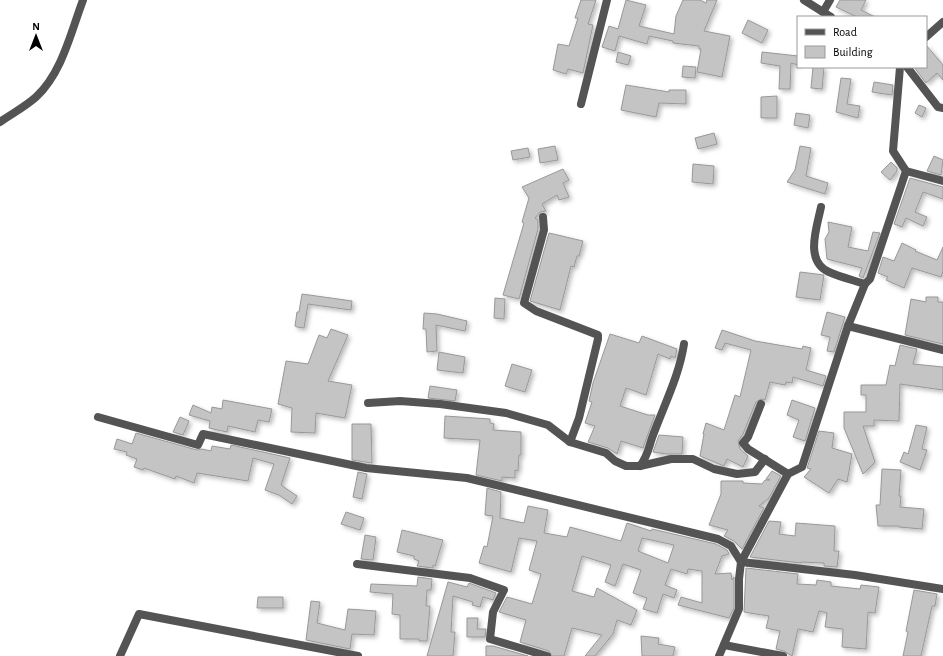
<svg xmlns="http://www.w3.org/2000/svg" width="943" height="656" viewBox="0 0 943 656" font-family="'Alegreya Sans',sans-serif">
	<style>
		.building { fill: #c4c4c4; stroke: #989898; fill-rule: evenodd; filter: url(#shadow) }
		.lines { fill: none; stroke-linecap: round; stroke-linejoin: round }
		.minor { stroke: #545454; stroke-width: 8 }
	</style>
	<defs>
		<filter id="shadow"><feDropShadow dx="2.5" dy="2.5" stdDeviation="2" flood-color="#0004"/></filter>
	</defs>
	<rect width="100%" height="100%" fill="#fff"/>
	<g class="building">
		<path d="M581,0H596L588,24L593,25L583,73L568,69L566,74L553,70L558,44L569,46L578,18H575Z"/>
		<path d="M626,0L646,5L639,26L674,34L676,16L683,0H700L706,3L707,0H717L704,31L730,36L722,77L697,72L701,49H699V46L673,43V41L649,36L647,44L619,36L615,51L602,47L609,26L618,29Z"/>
		<path d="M840,0H866L861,10L875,17H857L836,7Z"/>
		<path d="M748,20L768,30L762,43L742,33Z"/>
		<path d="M926,45L943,65V80L937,73L926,83L914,67H926Z"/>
		<path d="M618,52L631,56L628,65L616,62Z"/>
		<path d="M762,52L798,56V65L791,63L790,89H779L780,66L761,63Z"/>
		<path d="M683,66L696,67L695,78L682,77Z"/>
		<path d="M813,67H824L822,89L811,88Z"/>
		<path d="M841,78L851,79L847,104L860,106L858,118L836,112Z"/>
		<path d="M874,82L893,85L892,95L872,92Z"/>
		<path d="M626,85L669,92V90H686V104L659,103L656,117L621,110Z"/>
		<path d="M777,96V118H761V97Z"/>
		<path d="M919,105L926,108L922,117L915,113Z"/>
		<path d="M796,113L810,115L808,128L794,125Z"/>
		<path d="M714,133L717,144L698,149L695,138Z"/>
		<path d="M555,146L558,160L540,163L538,149Z"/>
		<path d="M800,146L811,148L806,176L828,183L825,194L787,182L795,170Z"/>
		<path d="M528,148L530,157L513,160L511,151Z"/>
		<path d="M934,156L943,160L941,175L927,171Z"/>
		<path d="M891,162L897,168V171L890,180L881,172Z"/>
		<path d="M693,164L714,166L713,184L692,182Z"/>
		<path d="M563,169L569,180L563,183L569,197L559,200L557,195L542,204L546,211L540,212L535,218L538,220V229L519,299L503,295L524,223L522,222L529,198L522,187Z"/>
		<path d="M910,178L943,187V199L923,192L915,212L927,217L923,226L906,218L902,227L894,224Z"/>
		<path d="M828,222L852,227L848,247L868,251L873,232L880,233L863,278L859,276L862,268L827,259L825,239L829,232Z"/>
		<path d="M549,233L583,241L579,256H577L574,267L571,266L560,310L530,301Z"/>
		<path d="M902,243L916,250L915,251L937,260L943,247V271L941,277L912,268L904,288L886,280L888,277L878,273L883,257L894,261Z"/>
		<path d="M800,272L824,275L820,300L796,297Z"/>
		<path d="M302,294L352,301L351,310L308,304L304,328L297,327L295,326L297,312H299Z"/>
		<path d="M926,297H938V302H943V344L905,335L911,299L926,302Z"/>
		<path d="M495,298L505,299L504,319L494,318Z"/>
		<path d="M827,312L845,317L834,352L827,351L830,337L821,335Z"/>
		<path d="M424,313L437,314L467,321L465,331L436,325L437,351L427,352L426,329H423Z"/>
		<path d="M331,329L348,335L328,381L352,385L345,418L316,413L315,433L291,432L292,408L278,404L286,361L308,364L319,335L327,338Z"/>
		<path d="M722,330L755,341L802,349L803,346L811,348L806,370L826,376L823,386L793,377L792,383L786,382L785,385L770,382L765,400L761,399L756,402L743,434L738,441L740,449L748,456L743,467L727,459L724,466L700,456L704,434H703L706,423L724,430L735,395L740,397L751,350L725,343L722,350L715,348Z"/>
		<path d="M610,334L639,343L642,336L677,349L675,358L671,356L670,359L658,354L646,395L626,388L620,406L648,415H655L643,448L621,441L617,454L608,448L588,442L595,426L585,423L592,402L589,401L593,383Z"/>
		<path d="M900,345L917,349L913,364L943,367V390L900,384L899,421L874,420V426H863L875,462L863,474L844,428V412H866V395H861V385H886L890,365L895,366Z"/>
		<path d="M439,352L465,357L463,373L437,370Z"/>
		<path d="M512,364L532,370L525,392L505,386Z"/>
		<path d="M430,386L457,390L455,401L428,398Z"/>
		<path d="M223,400L272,409L269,422L258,420L255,432L228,426L227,432L209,428L210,421L189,415L193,405L211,413L212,407L222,409Z"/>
		<path d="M792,400L815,408L805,441L793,437L799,420L787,415Z"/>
		<path d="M445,416L490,419V423L494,424L493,430L521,432V455H519L518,471L515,470V478L502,477V481L476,475L480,440L444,438Z"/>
		<path d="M180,417L189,421L183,435L173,432Z"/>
		<path d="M352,424H371L372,463L352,460Z"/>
		<path d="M916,425L927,427L922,449L927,450L920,470L900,462L904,452L908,454Z"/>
		<path d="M819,431L834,433L832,448L852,454L847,482L838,479L829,493L804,477L811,469L807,468Z"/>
		<path d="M136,433L197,450L202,449L211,451L212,446L230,449L231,445L290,458L281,485L297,496L292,504L279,495L265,490L274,464L253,458L248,481L197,473L194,483L176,476L175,479L144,468L143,470L134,467L137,459L126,455L127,452L114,449L117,439L132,444Z"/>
		<path d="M659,435L683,437L682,454H667L653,452Z"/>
		<path d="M882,469L901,470L899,496H901L900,507L924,509L922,529L899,527V526H878L876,505H880Z"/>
		<path d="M772,471L781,476L769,498L759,506L764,508L742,549L734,541L724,536L728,530L709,525L721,494V481H743V483L762,484L765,480H770L766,479Z"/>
		<path d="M358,472L367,474L362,499L353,497Z"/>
		<path d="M487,488L501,492L500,518L524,523L528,506L548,510L544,533L567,537L570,527L621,541L627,523L651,531L652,529L716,544L727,550L729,554L722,556L715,574L731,573L732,580L734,577V608L729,618L678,605L681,597L702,603V571L688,569L687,574L671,569L665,585L677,590L674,598L663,594L657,613L643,609L647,598L633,593L641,570L623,564L615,586L605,582L611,565L582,556L572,591L594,597L597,588L637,610L631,625L617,620L613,634L595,656H585L602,635L572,628L564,656H552L549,651L520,642L526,620L499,612L507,597L532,604L541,574L529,570L537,541L519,538L511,572L479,563L484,546L487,547L493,516L485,515ZM642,538L674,545L668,563L638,551Z"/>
		<path d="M346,512L364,518L360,530L341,524Z"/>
		<path d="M769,521L781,522L779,534L795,536L796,523L835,526L834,551H839L837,567L824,566V563L801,562V563L750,557Z"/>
		<path d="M402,530L443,540L435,566L433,565V568L417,566L419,561L414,559V556L397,552Z"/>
		<path d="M365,535L376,537L373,560L361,559Z"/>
		<path d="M746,568L798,574L797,584L816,585L817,580L831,582V586L860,589L861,585L879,587L875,613L868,612L866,649L842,647L843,629L825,627L827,613L819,611L813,632L798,629L792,656L784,651L776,649L780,631L766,628L769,616L744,612Z"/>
		<path d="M418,577L432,579L431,590H427L426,606H430L427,641H419V639H400V615L392,614L393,594L370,592L371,584L417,586Z"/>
		<path d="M448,582L467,587L469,583L496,593L493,600L483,597L480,607L472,605L473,602L453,596L451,632H455L453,656H427Z"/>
		<path d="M914,590L937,594L935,606H932L921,656H903L908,632L906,631Z"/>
		<path d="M258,597H283V608H257Z"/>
		<path d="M311,601L320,602L317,623L345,630L348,609L376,611L374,635L352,634L350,649L306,640Z"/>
		<path d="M467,618H478L477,629H486L485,637H467Z"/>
		<path d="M641,636L659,638L658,644L675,647L673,656H642Z"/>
		<path d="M486,646H493L528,656H486Z"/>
	</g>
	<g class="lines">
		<g class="minor">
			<path d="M804,0L831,17"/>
			<path d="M823,12L830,0"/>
			<path d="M926,37L943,22"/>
			<path d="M907,67L938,107L943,108"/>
			<path d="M581,104L607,0"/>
			<path d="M0,122C11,114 25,107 36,97C62,73 71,32 83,0"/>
			<path d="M906,171L943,181"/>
			<path d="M821,207C817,227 804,261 829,272C840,277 853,280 865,284"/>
			<path d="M543,217L544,230L524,303L536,311L598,335V339L579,418L570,442"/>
			<path d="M848,326L943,350"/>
			<path d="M368,403L400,401L440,404L506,413L548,425L570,442L606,453L615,461L626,466H640L671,459H693L714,469L737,474L755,472L765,459"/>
			<path d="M761,404L748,437L743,443L748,449L788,474"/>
			<path d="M98,417L198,445L203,434L366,468L467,478L718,539L731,546L741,562L855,575L943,589"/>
			<path d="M640,466C648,455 648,450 652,438C663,407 679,377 684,344"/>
			<path d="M357,564L470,578L504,590L493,612L490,639L547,656"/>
			<path d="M724,645L783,656"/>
			<path d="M120,656L139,614L358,656"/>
			<path d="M719,656L739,609V579L741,562L788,474L802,467L848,326L865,284L870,279L906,171L893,151L900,67"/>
		</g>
	</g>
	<rect x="797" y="16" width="130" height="52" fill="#ffffff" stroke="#999999"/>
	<rect x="805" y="29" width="20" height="6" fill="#545454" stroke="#999999"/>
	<text x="833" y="36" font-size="12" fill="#000000">Road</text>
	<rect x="805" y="46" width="20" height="12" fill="#c4c4c4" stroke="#999999"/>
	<text x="833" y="56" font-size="12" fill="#000000">Building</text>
	<g transform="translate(36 36)" stroke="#ffffff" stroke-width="3" paint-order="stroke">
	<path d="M0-3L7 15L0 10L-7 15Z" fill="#000000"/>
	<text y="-6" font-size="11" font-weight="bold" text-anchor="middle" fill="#000000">N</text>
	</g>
</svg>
